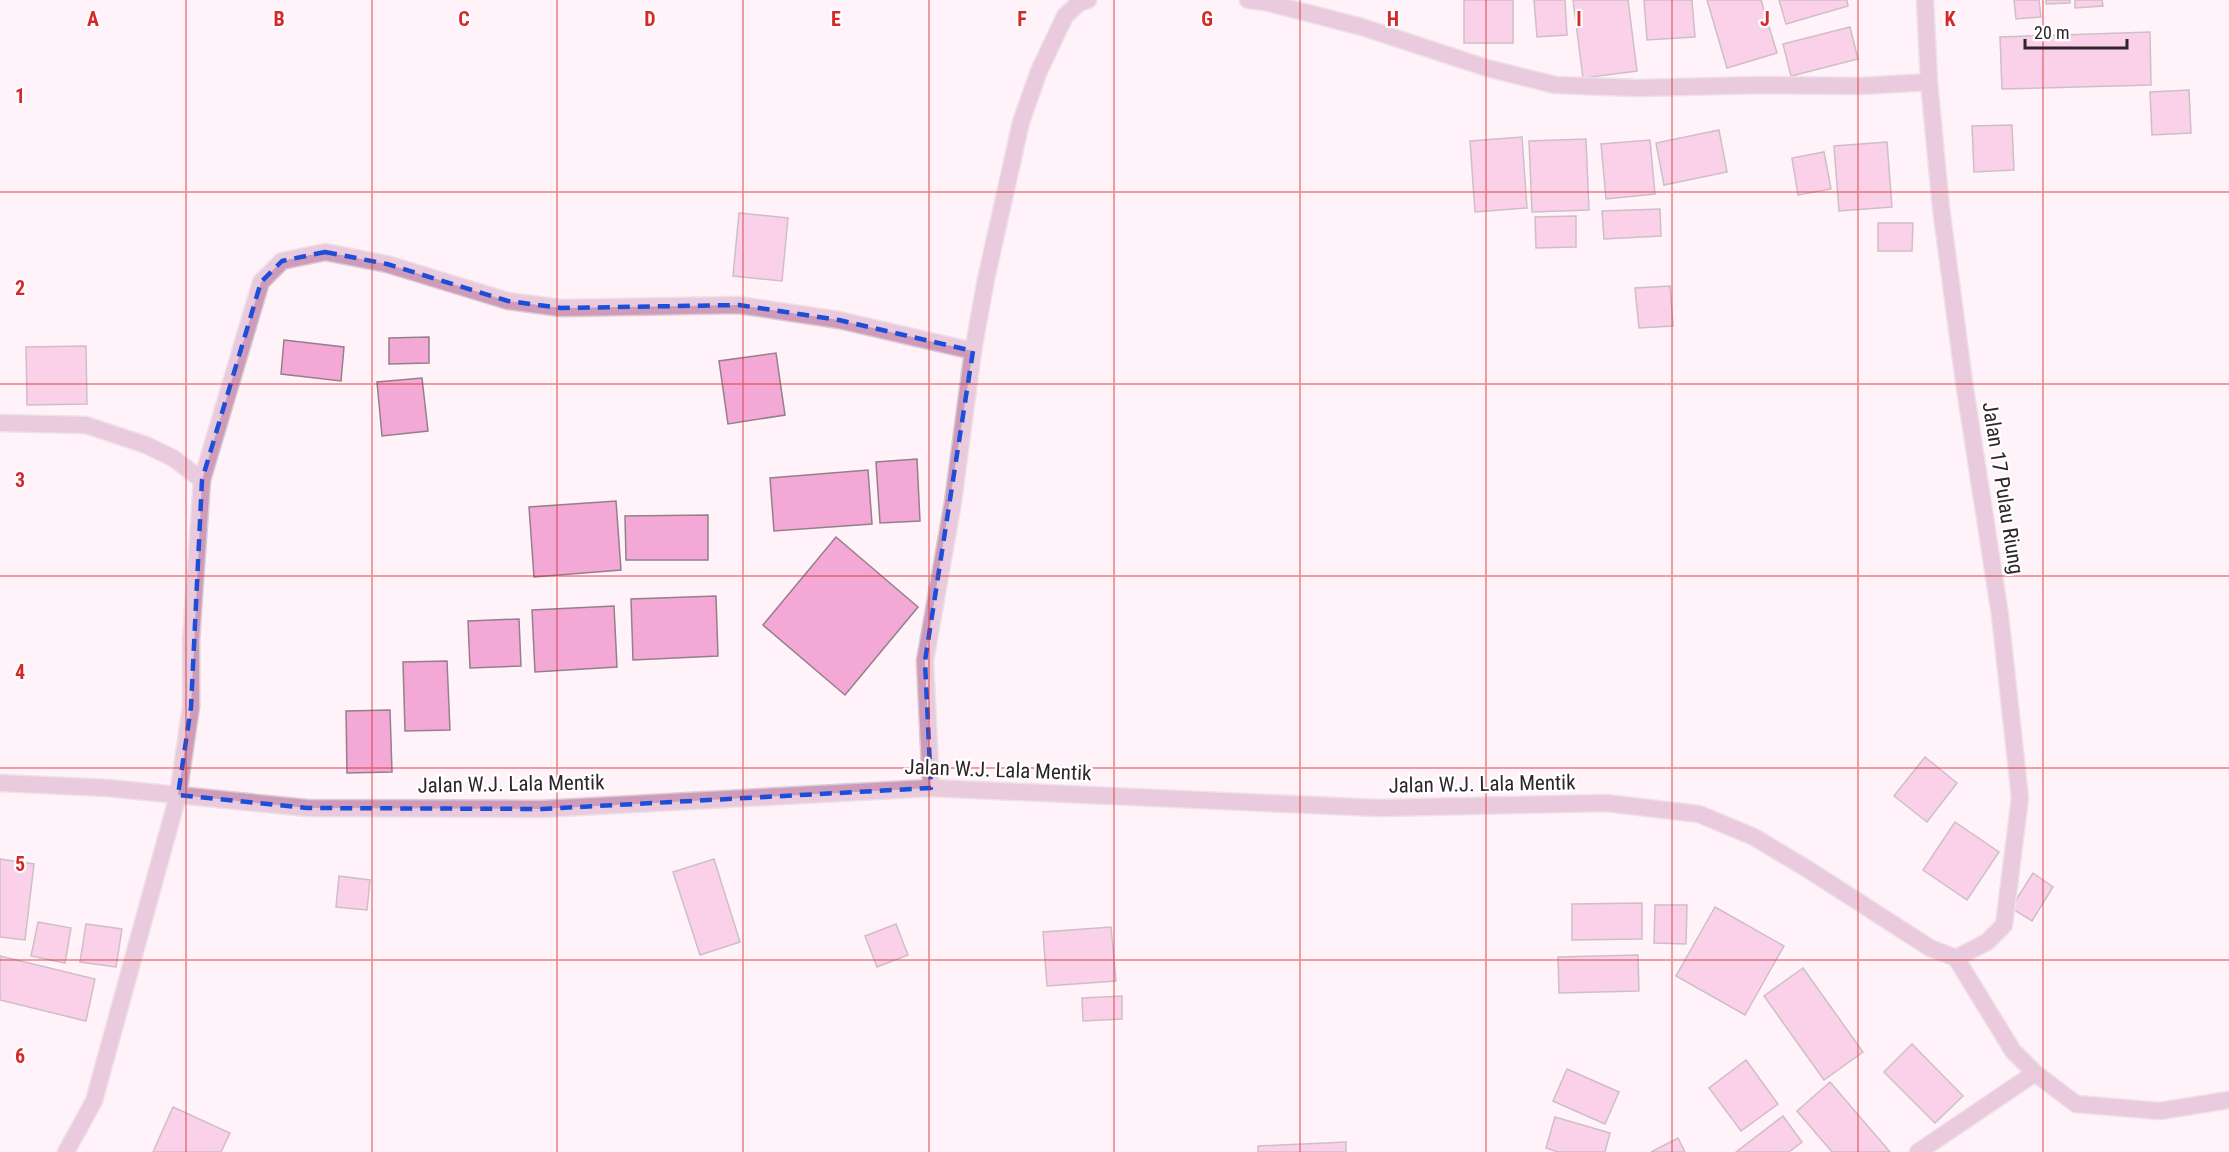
<svg xmlns="http://www.w3.org/2000/svg" width="2229" height="1152" viewBox="0 0 2229 1152" font-family="'Roboto Condensed',sans-serif">
	<style>
		.building { fill: #f3a8d5; stroke: #93808b; stroke-width: 1.5 }
		.lines { fill: none; stroke-linecap: round; stroke-linejoin: round }
		.minor-casing { stroke: #d9cdd4; stroke-width: 19 }
		.minor { stroke: #cf9bba; stroke-width: 16 }
		.marked { fill: none; stroke: #1d4ed8; stroke-width: 4.5; stroke-dasharray: 12 8; stroke-linejoin: round }
		.grid { fill: none; stroke: #d62828; stroke-width: 1.5; stroke-opacity: 0.55 }
		.labels { text-anchor: middle; dominant-baseline: central; stroke-width: 4.5; stroke-linejoin: round; paint-order: stroke }
		.street-label { font-size: 21px; fill: #2d252a; stroke: #fff }
		.grid-label { font-size: 20px; text-anchor: middle; font-weight: bold; fill: #d62828; stroke: #fff; stroke-width: 4.5; stroke-linejoin: round; paint-order: stroke }
	</style>
	<rect width="100%" height="100%" fill="#fff2f9"/>
	<g class="building">
		<rect x="1464" y="0" width="49" height="43"/>
		<path d="M1534,0H1565L1567,35L1537,37Z"/>
		<path d="M1573,0H1628L1637,71L1583,78Z"/>
		<path d="M1644,0H1692L1695,37L1647,40Z"/>
		<path d="M1707,0H1761L1777,53L1727,68Z"/>
		<path d="M1779,0H1847L1848,6L1786,24Z"/>
		<path d="M2014,0H2039L2041,17L2016,19Z"/>
		<path d="M2046,0H2070V3L2046,4Z"/>
		<path d="M2075,0H2102L2103,6L2075,8Z"/>
		<path d="M1850,27L1858,59L1791,76L1783,44Z"/>
		<path d="M2150,32L2151,85L2002,89L2000,37Z"/>
		<path d="M2189,90L2191,133L2152,135L2150,92Z"/>
		<path d="M2012,125L2014,170L1974,172L1972,126Z"/>
		<path d="M1719,130L1727,172L1664,185L1656,143Z"/>
		<path d="M1522,137L1527,208L1475,212L1470,141Z"/>
		<path d="M1586,139L1589,210L1532,212L1529,141Z"/>
		<path d="M1650,140L1655,194L1606,199L1601,144Z"/>
		<path d="M1887,142L1892,207L1839,211L1834,146Z"/>
		<path d="M1824,152L1831,189L1798,195L1792,158Z"/>
		<path d="M1660,209L1661,236L1604,239L1602,211Z"/>
		<path d="M739,213L788,218L782,281L733,276Z"/>
		<path d="M1576,216V247L1536,248L1535,217Z"/>
		<path d="M1878,223H1913L1912,251H1878Z"/>
		<path d="M1670,286L1673,326L1639,328L1635,288Z"/>
		<path d="M429,337V363L389,364V338Z"/>
		<path d="M284,340L344,347L341,381L281,374Z"/>
		<path d="M86,346L87,404L27,405L26,347Z"/>
		<path d="M776,353L785,415L728,424L719,361Z"/>
		<path d="M422,378L428,431L382,436L377,382Z"/>
		<path d="M917,459L920,521L880,523L876,462Z"/>
		<path d="M868,470L872,524L774,531L770,478Z"/>
		<path d="M616,501L621,570L534,577L529,507Z"/>
		<path d="M708,515V560H626L625,516Z"/>
		<path d="M836,537L918,607L845,695L763,625Z"/>
		<path d="M716,596L718,656L633,660L631,599Z"/>
		<path d="M614,606L617,667L535,672L532,610Z"/>
		<path d="M519,619L521,666L470,668L468,621Z"/>
		<path d="M447,661L450,730L405,731L403,662Z"/>
		<path d="M390,710L392,772L347,773L346,711Z"/>
		<path d="M1925,757L1957,783L1927,822L1894,796Z"/>
		<path d="M1955,822L1999,852L1967,900L1923,870Z"/>
		<path d="M0,859L34,864L25,940L0,937Z"/>
		<path d="M714,859L740,942L700,955L673,872Z"/>
		<path d="M2033,873L2053,887L2032,921L2011,908Z"/>
		<path d="M339,876L370,880L367,910L336,907Z"/>
		<path d="M1642,903V939L1572,940V904Z"/>
		<path d="M1655,905H1687L1686,944L1654,943Z"/>
		<path d="M1715,907L1784,946L1745,1015L1676,976Z"/>
		<path d="M38,922L71,928L65,963L31,956Z"/>
		<path d="M86,924L122,929L116,967L80,962Z"/>
		<path d="M896,924L908,955L877,967L865,936Z"/>
		<path d="M1111,927L1116,981L1047,986L1043,932Z"/>
		<path d="M1638,955L1639,991L1559,993L1558,957Z"/>
		<path d="M0,956L95,979L86,1021L0,1000Z"/>
		<path d="M1803,968L1863,1052L1824,1080L1764,996Z"/>
		<path d="M1122,996V1019L1083,1021L1082,998Z"/>
		<path d="M1912,1044L1963,1096L1935,1123L1884,1072Z"/>
		<path d="M1746,1060L1778,1104L1741,1131L1709,1088Z"/>
		<path d="M1567,1069L1619,1092L1605,1124L1553,1101Z"/>
		<path d="M1830,1082L1890,1152H1832L1797,1111Z"/>
		<path d="M173,1107L230,1133L221,1152H153Z"/>
		<path d="M1783,1116L1802,1142L1789,1152H1736Z"/>
		<path d="M1555,1117L1610,1133L1605,1152H1558L1546,1148Z"/>
		<path d="M1678,1138L1685,1152H1651Z"/>
		<path d="M1346,1142V1152H1258V1146Z"/>
	</g>
	<g class="lines">
		<g class="minor-casing">
			<g id="minor">
				<path d="M1248,0L1265,2L1362,27L1487,68L1555,85L1637,88L1763,85L1861,86L1929,82"/>
				<path d="M1925,0L1929,82L1941,208L1964,382L2000,615L2020,798L2004,925L1987,942L1956,958"/>
				<path d="M0,423L86,425L146,445L173,458L202,480L191,639V707L178,795L94,1101L66,1152"/>
				<path d="M202,480L261,282L282,261L325,252L387,264L508,301L561,308L739,305L839,320L973,351"/>
				<path d="M0,783L108,788L307,808L542,809L931,788L1379,808L1606,803L1699,814L1754,837L1809,870L1930,948L1956,958"/>
				<path d="M931,788L925,661L953,502L973,351L986,279L1021,122L1039,71L1065,16L1079,3L1088,0"/>
				<path d="M1956,958L2013,1051L2035,1073L2076,1104L2160,1111L2229,1100"/>
				<path d="M1918,1152L2035,1073"/>
			</g>
		</g>
		<use href="#minor" class="minor"/>
	</g>
	<path d="M0 0H2229V1152H0ZM325,252L387,264L508,301L561,308L739,305L839,320L973,351L925,661L931,788L542,809L307,808L178,795L191,707L202,480L261,282L282,261Z" fill="#fff2f9" fill-opacity=".55" fill-rule="evenodd"/>
	<path class="marked" d="M325,252L387,264L508,301L561,308L739,305L839,320L973,351L925,661L931,788L542,809L307,808L178,795L191,707L202,480L261,282L282,261Z"/>
	<path class="grid" d="M186,0V1152M372,0V1152M557,0V1152M743,0V1152M929,0V1152M1114,0V1152M1300,0V1152M1486,0V1152M1672,0V1152M1858,0V1152M2043,0V1152M0,192H2229M0,384H2229M0,576H2229M0,768H2229M0,960H2229"/>
	<g class="labels">
		<g class="street-label">
			<text transform="translate(2003 488) rotate(81)">Jalan 17 Pulau Riung</text>
			<text transform="translate(998 770) rotate(2)">Jalan W.J. Lala Mentik</text>
			<text transform="translate(511 784) rotate(-1)">Jalan W.J. Lala Mentik</text>
			<text transform="translate(1482 784) rotate(-1)">Jalan W.J. Lala Mentik</text>
		</g>
	</g>
	<g class="grid-label">
		<text x="93" y="26">A</text>
		<text x="279" y="26">B</text>
		<text x="464" y="26">C</text>
		<text x="650" y="26">D</text>
		<text x="836" y="26">E</text>
		<text x="1022" y="26">F</text>
		<text x="1207" y="26">G</text>
		<text x="1393" y="26">H</text>
		<text x="1579" y="26">I</text>
		<text x="1765" y="26">J</text>
		<text x="1950" y="26">K</text>
		<text x="20" y="103">1</text>
		<text x="20" y="295">2</text>
		<text x="20" y="487">3</text>
		<text x="20" y="679">4</text>
		<text x="20" y="871">5</text>
		<text x="20" y="1063">6</text>
	</g>
	<path d="M2025 39v9h102v-9" fill="none" stroke="#2d252a" stroke-width="3"/>
	<text x="2034" y="39" font-size="18" fill="#2d252a" stroke="#ffffff" stroke-width="4.5" paint-order="stroke">20 m</text>
</svg>
